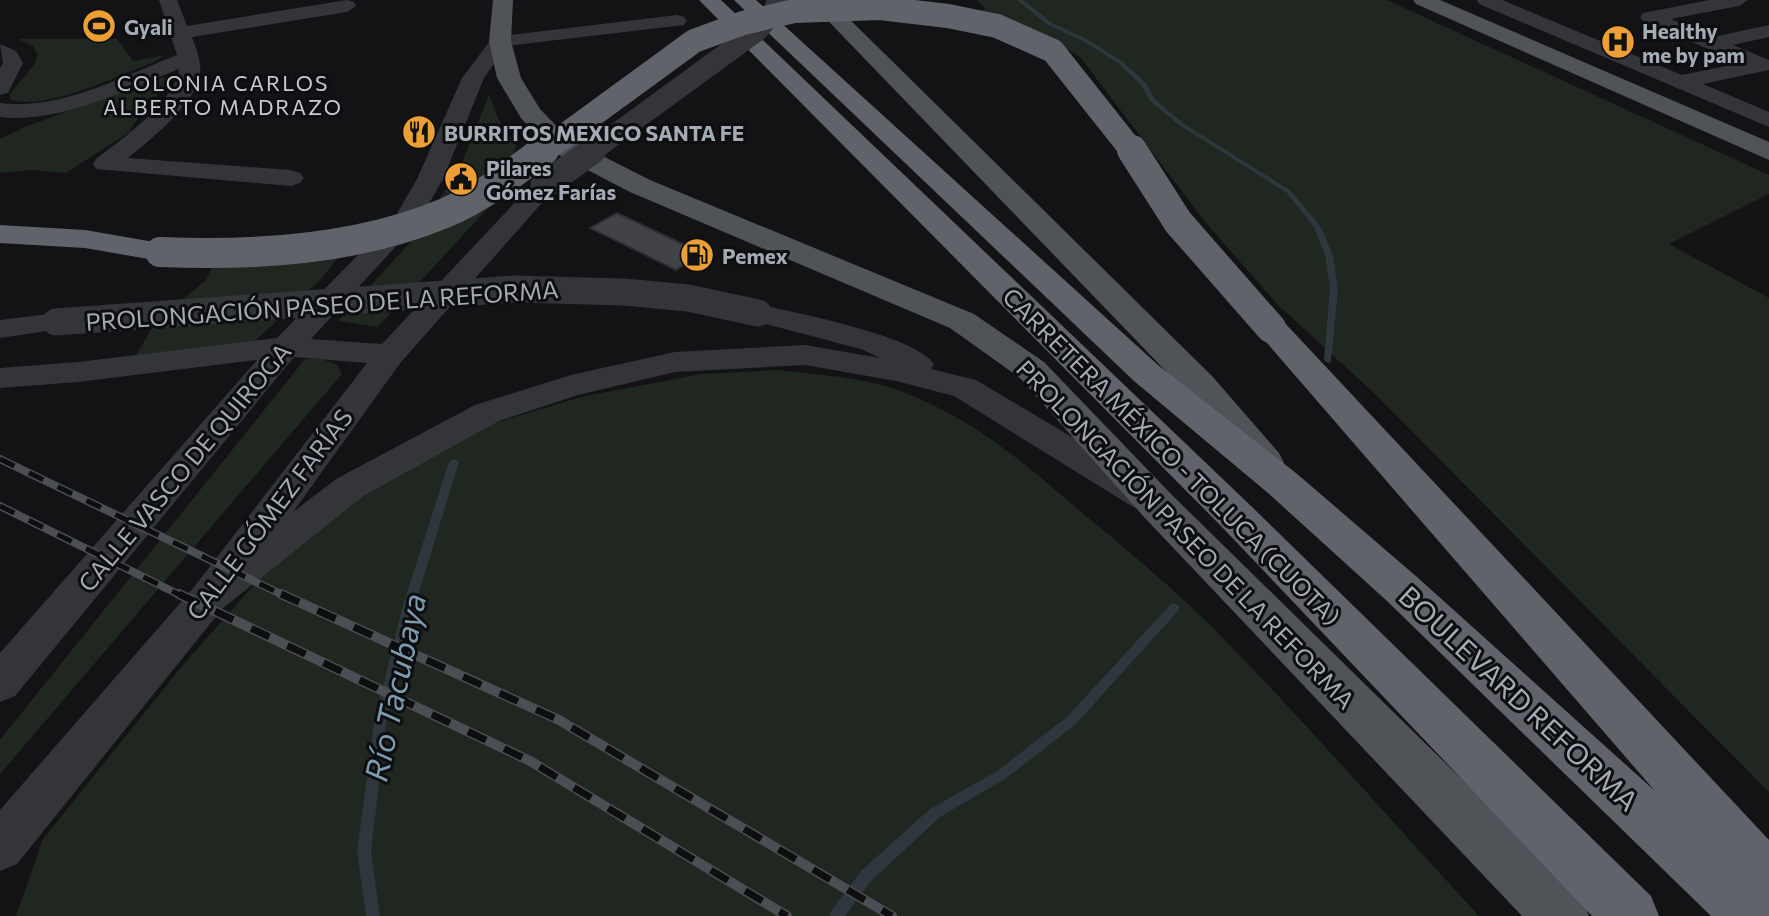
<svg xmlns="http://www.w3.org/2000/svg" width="1769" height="916" viewBox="0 0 1769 916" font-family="Commissioner,sans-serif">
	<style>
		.green { fill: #1f2720 }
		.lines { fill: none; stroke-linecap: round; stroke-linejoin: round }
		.stream { fill: #2d373d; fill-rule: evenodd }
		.building { fill: #424348; stroke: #2d2d31; stroke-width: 2 }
		.minor { fill: #343539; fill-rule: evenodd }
		.major { fill: #505358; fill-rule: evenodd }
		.highway { fill: #60646a; fill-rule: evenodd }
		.rail-far1-casing { stroke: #4b4e52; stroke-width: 8 }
		.rail-casing { stroke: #4b4e52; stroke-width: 10 }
		.rail-far1 { stroke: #0e0e10; stroke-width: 5; stroke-dasharray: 16; stroke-linecap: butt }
		.rail { stroke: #0e0e10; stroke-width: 7; stroke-dasharray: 20; stroke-linecap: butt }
		.minor-bridge-far1 { stroke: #343539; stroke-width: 21 }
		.minor-bridge { stroke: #343539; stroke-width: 27 }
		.highway-bridge-far1 { stroke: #60646a; stroke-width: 24 }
		.highway-bridge { stroke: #60646a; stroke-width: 30 }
		.labels { text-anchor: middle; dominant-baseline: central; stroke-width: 6; stroke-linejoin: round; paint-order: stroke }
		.far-poi-label { font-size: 21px; font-weight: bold; fill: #a5abb5; stroke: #0e0e10; text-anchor: start }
		.far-neighbourhood-label { font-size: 21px; letter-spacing: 2px; fill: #c6cad1; stroke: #0e0e10 }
		.street-label { font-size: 24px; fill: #a5abb5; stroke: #0e0e10 }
		.near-street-label { font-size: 28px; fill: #a5abb5; stroke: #0e0e10 }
		.near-water-label { font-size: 32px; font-style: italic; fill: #7d9caf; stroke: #0e0e10 }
	</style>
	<rect width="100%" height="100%" fill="#131315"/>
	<g class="green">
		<path d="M976,0H1387L1769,175V194L1669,244L1769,298V792L1375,394L1278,305L1205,222L1081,58L1045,35L1013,21L981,13L986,8Z"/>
		<path d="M18,39H117L133,61L165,55L152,63C112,77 51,110 11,100L9,95L34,65L38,55L33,46Z"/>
		<path d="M157,78H171L129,130L131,131L66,173L32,170L0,173V139L25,127Z"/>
		<path d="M489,95L499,120L517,144L503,192L378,327L338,321L417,235L460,167Z"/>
		<path d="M361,229L320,280L255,341L135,357L156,321L205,281L217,258Z"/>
		<path d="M305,359H322L337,365L342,374L0,774V740Z"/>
		<path d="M778,370C820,375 864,377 903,392C975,419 1029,467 1086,516C1132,554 1179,593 1221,636C1309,726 1393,823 1479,916H16L43,839L182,666L260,578L337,511L495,423L581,397L701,374Z"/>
	</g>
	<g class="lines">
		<g class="stream">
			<path d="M1017,0H1023L1052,23L1085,38L1122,61L1146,83L1155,99L1183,123L1291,191L1321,227L1333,255L1338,289L1331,362L1328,363L1324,360L1330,289L1325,255L1314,227L1287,193L1179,125L1150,101L1141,85L1118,63L1081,40L1048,25Z"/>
			<path d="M454,459L459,462L415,605L386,723L371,852L380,916H366L357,852L374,723L403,605L449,462Z"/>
			<path d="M1174,603L1178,605L1180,608L1178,611L1075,725L1005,779L940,817L871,881L845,916H829L831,911L861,871L930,809L997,771L1067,717L1170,605Z"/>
		</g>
	</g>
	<path class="building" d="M617,213L702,253L676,270L590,228Z"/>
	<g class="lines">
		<g class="minor">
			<path d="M159,0H177L187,26L347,0L354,2L356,6L347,12L192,37C196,48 202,63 200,75C195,104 150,140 128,158L291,170L300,173L304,178L300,183L291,186L96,169L93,164L96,159C120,141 177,100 179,69C125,90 60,124 0,117V103C60,111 123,76 177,55Z"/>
			<path d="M1477,0H1502L1682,75L1741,63L1643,21L1640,17L1643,13L1709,0H1748L1739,6L1671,19L1713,37L1769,25V37L1733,45L1769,60V70L1703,84L1769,112V127L1479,4Z"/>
			<path d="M677,15L684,17L687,21L684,25L506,46L484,78L443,179L419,221L311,339L382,344L535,181L544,178L553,181L557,186L401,362L293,512L336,479L475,405L571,375L675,352L805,345L880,358L861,349L747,319L743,313L747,307L758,304C795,313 915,335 934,364L931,369L976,380L1159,489L1164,498L1159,507L1146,511L1133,507L954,396L896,381L805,365L675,372L578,395L499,421L362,497L222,609L17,864L0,871V810L194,587L367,363L294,357L15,696L0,702V653L257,360L78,382L0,388V368L78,362L277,338L395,217L417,179L462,78L493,37Z"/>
			<path d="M0,44L16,51L23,63L8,93L0,95V68L3,63Z"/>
			<path d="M56,313L67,316L71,322L67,328L0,338V320Z"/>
		</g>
		<g class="major">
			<path d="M493,0H513L511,41L521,78L540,109L569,139L650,180L974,314L1044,362L1172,495L1581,896L1589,916H1522L1144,517L1020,378L950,328L630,192L551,151L521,118L497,78L489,41Z"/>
			<path d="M808,0H830L1212,376L1279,453L1284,463L1279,473L1265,477L1251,473L1186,392Z"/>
			<path d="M1413,0H1440L1769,142V160L1416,4Z"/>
		</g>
		<g class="highway">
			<path d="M699,0H721L1250,505L1651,896L1659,916H1592L1222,527Z"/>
			<path d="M734,0H756L1158,365L1296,473L1417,577L1655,791L1254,328L1259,321L1271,318L1283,321L1769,840V916H1711L1387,601L1268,493L1134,381Z"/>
			<path d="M0,225L85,230L160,243L171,246L175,252L171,258L160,261L85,248L0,243Z"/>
		</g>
		<g class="rail-far1-casing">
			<g id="rail-far1">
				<path d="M0,459L285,596"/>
				<path d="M0,506L182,596"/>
			</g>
		</g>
		<g class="rail-casing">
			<g id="rail">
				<path d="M179,594L530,761L787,916"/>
				<path d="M281,594L559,720L892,916"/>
			</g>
		</g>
		<use href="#rail-far1" class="rail-far1"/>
		<use href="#rail" class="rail"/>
		<path class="minor-bridge-far1" d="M591,152L757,31L774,12L777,0"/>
		<g class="minor-bridge">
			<path d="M544,186L593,150"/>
			<path d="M56,322L514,289L624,292L688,298L758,313"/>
		</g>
		<path class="highway-bridge-far1" d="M542,152L694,41L743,23L794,11L880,8L948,16L997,26L1053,51L1133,152"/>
		<g class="highway-bridge">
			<path d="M1132,150L1178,222L1271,328"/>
			<path d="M160,252C255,256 357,250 445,213C481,198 513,173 544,150"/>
		</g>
	</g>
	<defs>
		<g id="stadium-disc" transform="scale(1.75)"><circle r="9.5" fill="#ec9f34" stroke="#0e0e10"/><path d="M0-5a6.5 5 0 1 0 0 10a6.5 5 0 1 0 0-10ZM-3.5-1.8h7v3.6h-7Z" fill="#111"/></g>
		<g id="hospital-disc" transform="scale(1.75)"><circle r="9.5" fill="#ec9f34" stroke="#0e0e10"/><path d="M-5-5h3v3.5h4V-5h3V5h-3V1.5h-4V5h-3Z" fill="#111"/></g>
		<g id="restaurant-disc" transform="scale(1.75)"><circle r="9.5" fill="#ec9f34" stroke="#0e0e10"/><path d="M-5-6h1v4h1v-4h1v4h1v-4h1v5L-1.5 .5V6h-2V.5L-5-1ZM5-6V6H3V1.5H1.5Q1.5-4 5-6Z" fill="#111"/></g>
		<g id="civic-disc" transform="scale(1.75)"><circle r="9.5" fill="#ec9f34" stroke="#0e0e10"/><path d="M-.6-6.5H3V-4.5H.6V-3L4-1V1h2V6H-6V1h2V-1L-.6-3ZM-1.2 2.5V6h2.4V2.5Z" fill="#111"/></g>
		<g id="fuel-disc" transform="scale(1.75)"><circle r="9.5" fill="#ec9f34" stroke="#0e0e10"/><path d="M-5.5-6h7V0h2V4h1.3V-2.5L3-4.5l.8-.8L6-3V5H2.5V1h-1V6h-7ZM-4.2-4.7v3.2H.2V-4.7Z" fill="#111"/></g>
	</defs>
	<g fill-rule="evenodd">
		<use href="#stadium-disc" x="99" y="26"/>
		<use href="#hospital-disc" x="1618" y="42"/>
		<use href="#restaurant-disc" x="419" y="132"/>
		<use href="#civic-disc" x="461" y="179"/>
		<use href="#fuel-disc" x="697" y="255"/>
	</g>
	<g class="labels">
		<g class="far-poi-label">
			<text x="124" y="26">Gyali</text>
			<text x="1642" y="30">Healthy<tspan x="1642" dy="24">me by pam</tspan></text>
			<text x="444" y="132">BURRITOS MEXICO SANTA FE</text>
			<text x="486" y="167">Pilares<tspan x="486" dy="24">Gómez Farías</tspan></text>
			<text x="722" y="255">Pemex</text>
		</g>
		<g class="far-neighbourhood-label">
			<text x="223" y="82">COLONIA CARLOS<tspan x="223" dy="24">ALBERTO MADRAZO</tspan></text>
		</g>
		<g class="street-label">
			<text transform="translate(322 305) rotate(-4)">PROLONGACIÓN PASEO DE LA REFORMA</text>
			<text transform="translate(1172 456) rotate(45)">CARRETERA MÉXICO - TOLUCA (CUOTA)</text>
			<text transform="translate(184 467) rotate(-50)">CALLE VASCO DE QUIROGA</text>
			<text transform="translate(269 514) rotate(-53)">CALLE GÓMEZ FARÍAS</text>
			<text transform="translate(1186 534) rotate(46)">PROLONGACIÓN PASEO DE LA REFORMA</text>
		</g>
		<g class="near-street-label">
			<text transform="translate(1519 698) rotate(43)">BOULEVARD REFORMA</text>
		</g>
		<g class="near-water-label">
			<text transform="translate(394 687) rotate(-78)">Río Tacubaya</text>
		</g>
	</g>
</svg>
